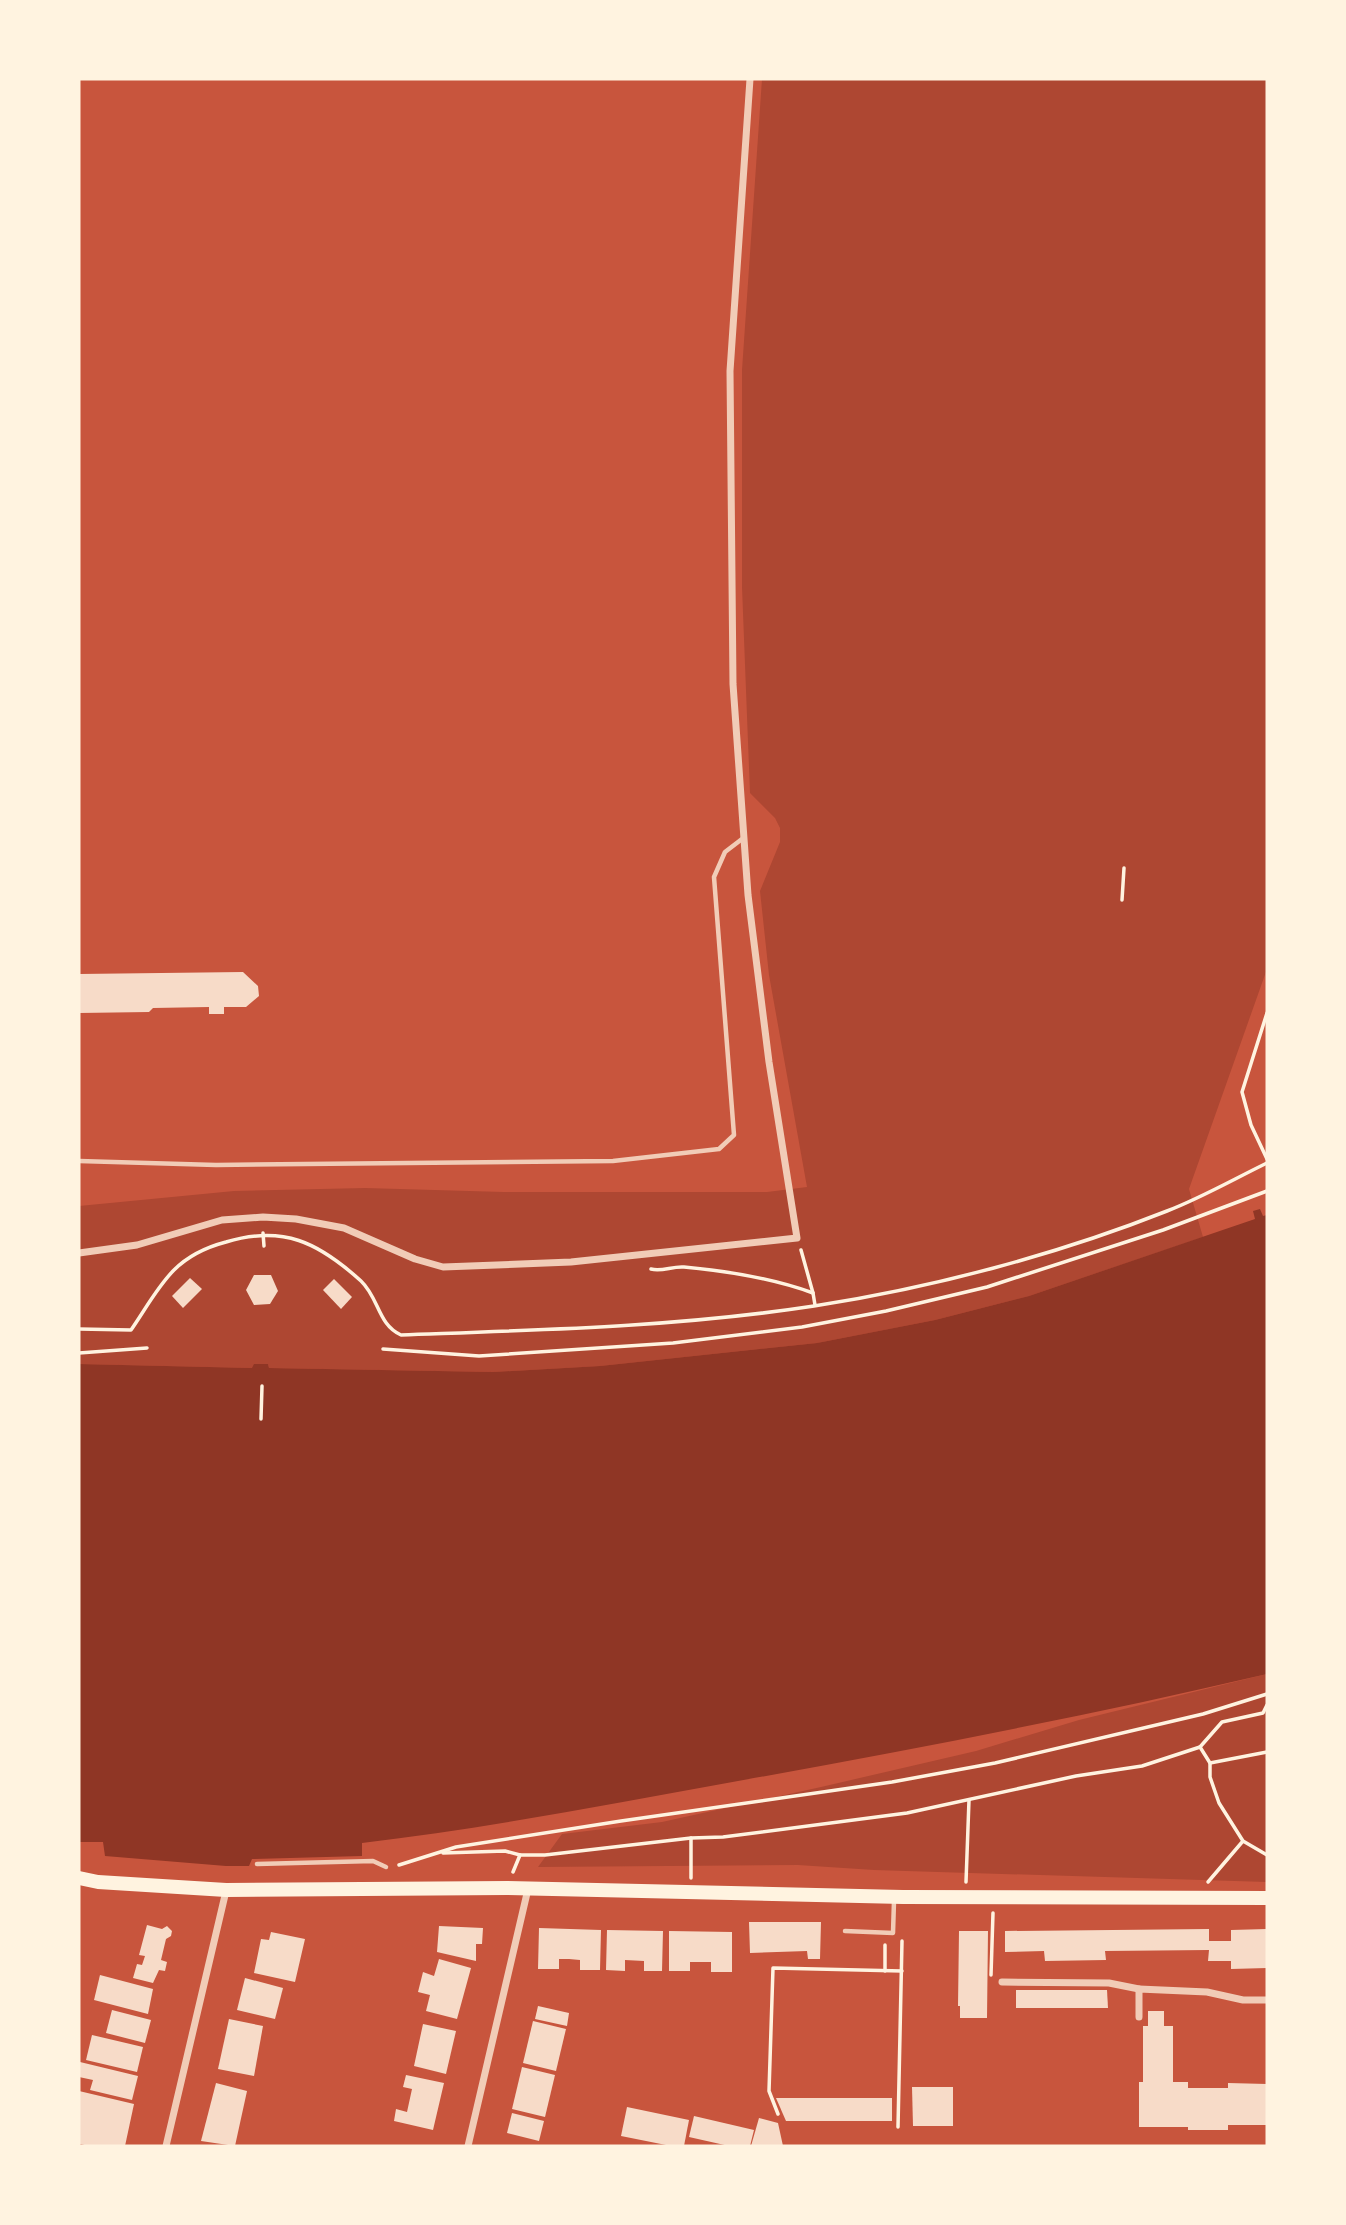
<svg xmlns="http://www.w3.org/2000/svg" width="1346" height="2225" viewBox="0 0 1346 2225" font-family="'Titillium Web',sans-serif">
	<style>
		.green { fill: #ae4732 }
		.water { fill: #8f3625 }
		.building { fill: #f7dbc8 }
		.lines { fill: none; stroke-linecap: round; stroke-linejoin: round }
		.path { stroke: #fff3e0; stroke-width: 3.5 }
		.service { stroke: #f1ccb7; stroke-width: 4.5 }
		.minor { stroke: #f1ccb7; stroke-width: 7 }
		.secondary { stroke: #fff3e0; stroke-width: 14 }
	</style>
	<rect width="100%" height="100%" fill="#c8553d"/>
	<g class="green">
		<path d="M762,79H1267V969L1189,1189L1203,1237L1029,1296L935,1320L817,1343L600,1366L493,1372L269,1368L268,1364H255L253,1368L79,1364V1206L234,1191L365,1188L504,1192H767L807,1187L769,975L760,891L780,842V828L775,818L750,793L742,587V370Z"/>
		<path d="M1267,1674V1882L874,1870L798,1865L538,1867L562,1834L662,1822L821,1787L976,1751L1079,1720Z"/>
	</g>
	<path class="water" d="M1260,1209L1263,1216L1267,1215V1674C1092,1715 915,1749 738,1781C612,1804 488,1828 362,1843V1856L252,1859L249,1866H226L105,1856L103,1842H79V1364L252,1368L254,1364H268L269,1368L493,1372L600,1366L817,1343L935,1320L1029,1296L1255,1219L1253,1211Z"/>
	<g class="building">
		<path d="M243,972L258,986L259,996L246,1007H224V1014H209V1007L153,1008L149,1012L79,1013V974Z"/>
		<path d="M254,1275H271L278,1291L270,1304L254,1305L246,1290Z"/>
		<path d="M190,1278L202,1289L183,1308L172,1296Z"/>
		<path d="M334,1279L352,1297L341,1309L323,1290Z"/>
		<path d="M749,1922H821L820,1959H808L807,1951L750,1953Z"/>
		<path d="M147,1925L162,1929L167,1926L172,1931L171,1936L166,1939L161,1960L167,1962L165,1971L159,1970L153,1983L133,1978L137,1964L142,1965L145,1956L139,1955Z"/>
		<path d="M439,1926L483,1928L482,1944H476V1961L437,1952Z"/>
		<path d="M539,1928L601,1930L600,1970H580V1960L569,1959H559V1969H538Z"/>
		<path d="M1209,1929V1941H1231V1930L1267,1929V1968L1231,1969V1961H1208L1209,1950L1105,1951L1106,1960L1045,1961L1044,1951L1005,1952V1931Z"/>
		<path d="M607,1930L663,1931L662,1971H644V1961L625,1960V1971L606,1970Z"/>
		<path d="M669,1931L732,1932V1972H711V1962H690V1971H669Z"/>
		<path d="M959,1931H988L987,2018H960V2006H958Z"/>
		<path d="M271,1932L305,1939L295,1982L254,1973L261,1939L269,1940Z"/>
		<path d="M439,1959L471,1968L457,2019L426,2011L430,1995L418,1992L423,1972L434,1976Z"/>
		<path d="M100,1975L153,1989L148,2014L94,2000Z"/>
		<path d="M245,1978L283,1988L275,2019L237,2010Z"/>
		<path d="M1016,1990H1107L1108,2008H1016Z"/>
		<path d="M538,2006L569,2013L567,2026L535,2019Z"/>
		<path d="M112,2010L151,2020L145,2043L106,2033Z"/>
		<path d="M1148,2011H1164V2026H1173V2082H1188V2088H1228V2083L1267,2084V2125H1228V2130H1188V2127H1139V2082H1143V2026H1148Z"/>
		<path d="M229,2019L263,2026L254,2076L218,2069Z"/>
		<path d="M533,2021L566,2029L556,2071L523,2063Z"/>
		<path d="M423,2024L456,2031L446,2074L414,2066Z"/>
		<path d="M92,2035L143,2047L137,2072L86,2060Z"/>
		<path d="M80,2062L138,2076L132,2100L90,2090L93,2080L79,2077Z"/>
		<path d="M522,2067L555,2075L545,2117L512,2109Z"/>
		<path d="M406,2075L444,2083L433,2130L394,2121L396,2109L407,2112L412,2089L403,2087Z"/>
		<path d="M216,2083L247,2091L235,2146L201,2141Z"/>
		<path d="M912,2087H953V2126H913Z"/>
		<path d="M79,2091L134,2104L125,2146H90L79,2144Z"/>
		<path d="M776,2098H892V2121H786Z"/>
		<path d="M627,2107L689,2120L684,2146H671L621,2136Z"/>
		<path d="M512,2113L544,2121L539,2141L507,2133Z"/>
		<path d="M694,2116L754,2130L750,2146H729L689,2137Z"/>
		<path d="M759,2118L778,2123L783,2146H751Z"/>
	</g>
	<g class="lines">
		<g class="path">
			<path d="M1122,900L1124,868"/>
			<path d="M1267,1013L1242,1092L1251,1125L1267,1159"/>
			<path d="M263,1233L264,1246"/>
			<path d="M801,1250L813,1293L815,1305"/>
			<path d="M651,1269C662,1272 672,1266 684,1267C727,1271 772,1278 813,1293"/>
			<path d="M79,1329L131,1330C145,1310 157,1287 174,1270C189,1255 207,1247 226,1242C283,1225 318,1242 361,1281C379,1298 378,1325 401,1335C539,1330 677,1327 814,1306C931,1288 1056,1255 1167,1211C1201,1198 1234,1179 1267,1163"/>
			<path d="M383,1349L479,1356L673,1343L802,1327L886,1311L987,1287L1163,1230L1267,1191"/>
			<path d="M79,1353L147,1348"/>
			<path d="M261,1419L262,1386"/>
			<path d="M1267,1705L1263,1713L1222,1722L1200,1747L1210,1763V1777L1219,1803L1243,1841L1267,1855"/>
			<path d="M1210,1763L1267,1752"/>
			<path d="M443,1853L505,1851L520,1855"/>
			<path d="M399,1865L456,1847L621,1821L892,1782L995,1763L1203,1714L1267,1694"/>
			<path d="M513,1872L520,1855H545L691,1838L723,1837L907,1813L1076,1776L1142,1766L1200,1747"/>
			<path d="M691,1878V1838"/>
			<path d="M966,1882L969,1800"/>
			<path d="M1208,1882L1243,1841"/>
			<path d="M885,1971V1945"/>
			<path d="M991,1975L993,1913"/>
			<path d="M778,2114L769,2091L773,1968L902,1971"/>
			<path d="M898,2127L902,1941"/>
		</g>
		<g class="service">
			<path d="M79,1161L216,1165L613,1161L719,1149L734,1135L714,877L725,852L742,839"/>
			<path d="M257,1864L373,1861L386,1867"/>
			<path d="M845,1931L893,1933L894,1901"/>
		</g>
		<g class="minor">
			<path d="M79,1253L137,1245L222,1220L263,1217L296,1219L344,1228L415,1259L443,1267L571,1262L797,1238L769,1062L748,895L733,684L730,371L750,79"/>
			<path d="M1002,1982L1109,1983L1139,1989"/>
			<path d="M1139,2017V1989L1207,1992L1243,2000H1267"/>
			<path d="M166,2146L226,1891"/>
			<path d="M468,2146L528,1889"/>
		</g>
		<path class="secondary" d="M79,1878L98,1882L226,1890L507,1888L903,1897L1267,1898"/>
	</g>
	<rect width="1346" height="2225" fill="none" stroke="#fff3e0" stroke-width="161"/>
</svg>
